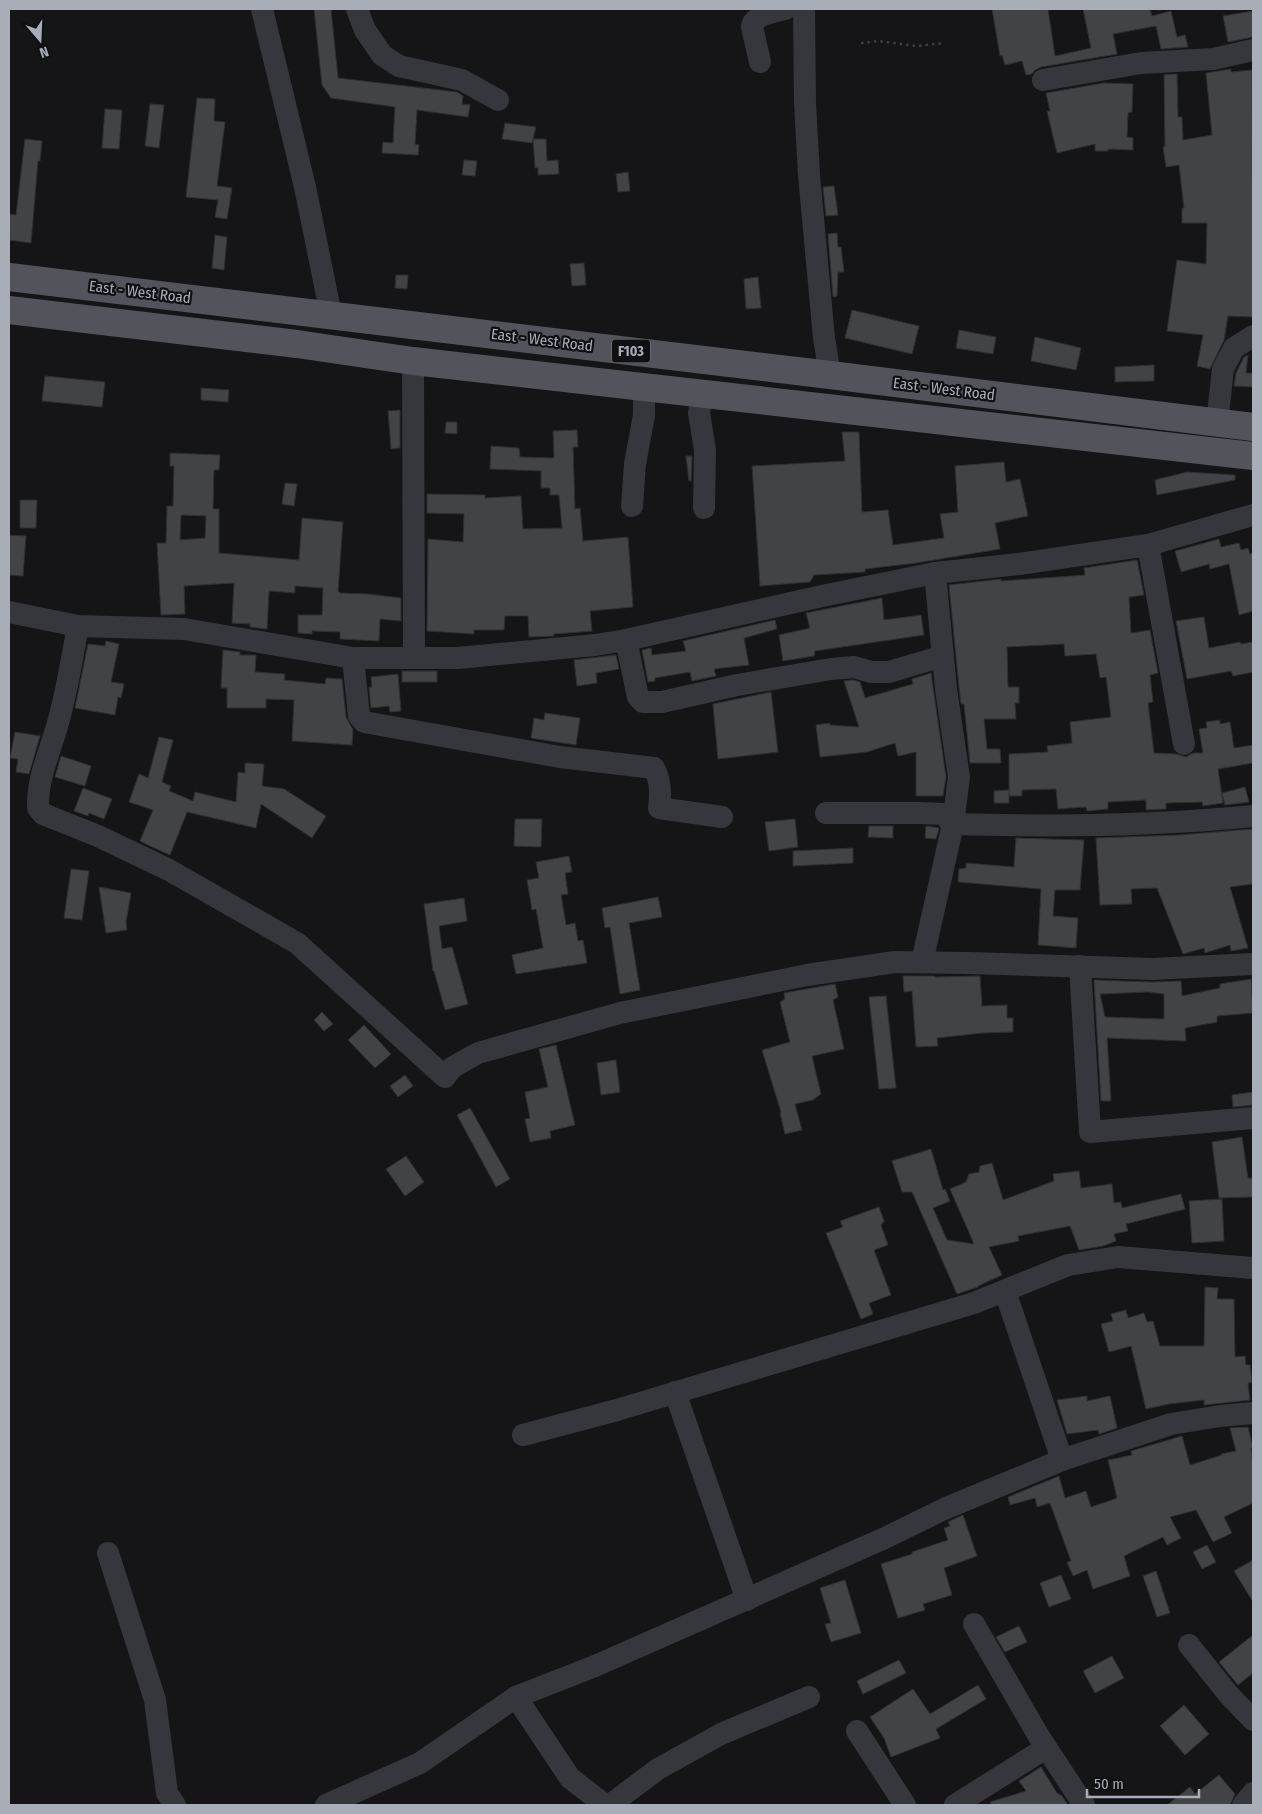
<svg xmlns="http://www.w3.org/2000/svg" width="1262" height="1814" viewBox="0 0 1262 1814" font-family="'Fira Sans Condensed',sans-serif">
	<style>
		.building { fill: #424347; stroke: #2f2f33; fill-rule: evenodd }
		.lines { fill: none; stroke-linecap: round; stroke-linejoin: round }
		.path { stroke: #3c3e43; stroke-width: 2.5; stroke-dasharray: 2.5 4; stroke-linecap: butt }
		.minor { stroke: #36373c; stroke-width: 22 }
		.major { stroke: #53545b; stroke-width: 28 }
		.labels { text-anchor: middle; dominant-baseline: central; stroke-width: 4.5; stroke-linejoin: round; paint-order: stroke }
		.shield { fill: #101012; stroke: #7a7e86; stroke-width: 1 }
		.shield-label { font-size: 14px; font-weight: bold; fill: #a8adb7 }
		.street-label { font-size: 15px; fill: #a8adb7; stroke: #101012 }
	</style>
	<rect width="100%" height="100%" fill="#151517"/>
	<g class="building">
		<path d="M314,9H331L338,78L457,92L463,96L462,104L470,105L468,117L417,110L415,144L419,145L418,155L382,153L383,142L393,143L395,107L331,98L322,85Z"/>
		<path d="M992,9H1048L1055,56L1091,48L1083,9H1150L1152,16L1171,11L1177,37L1185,35L1188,47L1161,49L1156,26L1113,34L1117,54L1041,67L1035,70L1032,74L1026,75L1022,61L1005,65L1002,55L1000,56Z"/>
		<path d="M1253,11V37L1228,42L1223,16Z"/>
		<path d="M1231,69V72L1252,70L1253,317L1228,316L1224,340L1210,369L1197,366L1203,335L1167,331L1177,260L1206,264L1207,223H1182V208H1184L1179,165L1166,167L1163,147L1165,146L1164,75L1177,74L1178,117H1182L1183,140L1212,135L1206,73Z"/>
		<path d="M1104,83L1133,84L1132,112L1128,113L1127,137L1133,138V150L1108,149V151H1095V144L1057,153L1047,111H1050L1046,93Z"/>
		<path d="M197,98L215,99L214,121L225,122L217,186L232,188L227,219L215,217L218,200L186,197Z"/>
		<path d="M150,104L164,105L159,148L145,146Z"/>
		<path d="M105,109L122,110L119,149L102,148Z"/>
		<path d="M505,123L536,127L532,143L502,139Z"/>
		<path d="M25,139L42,141L40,161H38L31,243L9,240V214L16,215Z"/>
		<path d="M533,139H546L547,161L558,160L559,174L538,175V168H535Z"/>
		<path d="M464,160L477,161L475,176L462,175Z"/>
		<path d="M628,172L630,191L618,192L616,174Z"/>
		<path d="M834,186L838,215L826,216L823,187Z"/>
		<path d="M837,233L838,247H841L844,272H838L837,296L833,297L828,234Z"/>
		<path d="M215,235L227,237L224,270L212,268Z"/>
		<path d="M584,263L586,285L572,286L570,264Z"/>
		<path d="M396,275H408L407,289L395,288Z"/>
		<path d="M758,277L761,308L746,309L744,279Z"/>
		<path d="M852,310L919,326L912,354L845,338Z"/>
		<path d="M959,330L996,337L993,354L956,348Z"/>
		<path d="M1035,337L1081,348L1076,370L1031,361Z"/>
		<path d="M1248,355L1246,373H1253V387L1234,386L1236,373L1244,357Z"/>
		<path d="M1154,365V381L1115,382V367Z"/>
		<path d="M45,376L105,382L102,407L42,401Z"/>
		<path d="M201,388L229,390L228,402L201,400Z"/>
		<path d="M400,410V448L391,449L388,411Z"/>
		<path d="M446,422H457V434L445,433Z"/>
		<path d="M577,430L578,447H573L575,509L580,508L583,541L628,537L633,607L590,611L592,631L554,634V636L529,637L528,616H505L504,630H474V634L427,631L428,539L463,542L464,514L427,513V494L485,495V498L521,496L523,529L562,528L559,495H550V488H541V471L490,469L491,446L519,448L520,457L554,458L553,431Z"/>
		<path d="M842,432H859L862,512L888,510L893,545L944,538L940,514L958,512L955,466L1004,462L1006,482L1020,479L1028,516L995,523L1000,549L916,563L865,569V572L814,575L810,582L760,586L752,466L845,461Z"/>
		<path d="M170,453L220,455L219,470H214L213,509H219V553L299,560L302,518L343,522L338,591L340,593L368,594L401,598V621L380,619L379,641L340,639V632L312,631V634L298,633V615H322L323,588L295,586V593L269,591L267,629L250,627V624L232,623L234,583L184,586L185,614L161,615L157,543H166L167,506H173L174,466H170ZM181,515L206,516L205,538L180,540Z"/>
		<path d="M686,456H692L691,481H689Z"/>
		<path d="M1187,472L1235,475V480L1157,495L1155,480Z"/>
		<path d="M285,483L297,484L294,506L282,504Z"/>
		<path d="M20,500H37L36,528H20Z"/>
		<path d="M9,535L26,536L23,576L9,575Z"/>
		<path d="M1219,539L1221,547L1239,543L1241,550L1248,548L1250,554L1253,553V611L1239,615L1229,564L1210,569L1209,564L1181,572L1175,551Z"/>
		<path d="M1137,560L1144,595L1129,597L1131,633L1150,630L1158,673L1150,675L1153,702L1148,703L1154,753L1176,754L1186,757L1193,753H1203L1199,729L1207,728L1206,722L1220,720V724L1230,722L1234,748L1253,745V763L1218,769L1223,803L1203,806L1202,802L1166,803V809L1146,810V800L1108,802V809L1087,811L1086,807L1058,809L1056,789L1022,790V796H1009V754L1048,752L1047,746L1072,743L1070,722L1111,717L1106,677L1100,678L1096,654L1065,656L1064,644L1007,647L1008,687H1019V703H1015L1016,719H984L987,749H1000L1001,763H970L964,704H961L959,687L949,585L1001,579V581L1085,575L1084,568Z"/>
		<path d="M882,598L884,620L921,615L924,635L815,651L814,656L783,661L779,635L810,628L806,613Z"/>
		<path d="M1204,617L1209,648L1240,642L1241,644L1253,642V672L1233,676L1231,671L1187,679L1176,621Z"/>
		<path d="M775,620L777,629L744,638L749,665L714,669L716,676L692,681L690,672L655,678V681L648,682L642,650L651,648L652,655L686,651L683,641Z"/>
		<path d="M106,641L119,644L111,682L124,684L121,698L118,697L115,715L75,708L88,644L105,646Z"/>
		<path d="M223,650L240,652V655H256L255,672L285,674L284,680L325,684L326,678L342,679L346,717L353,730L352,745L292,741L294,700L266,699V708H227V688H221Z"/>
		<path d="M616,655L619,669L596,673L597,683L577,686L574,660Z"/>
		<rect x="402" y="671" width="35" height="11"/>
		<path d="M931,673L946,777L943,796H916V752L898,756L895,743L867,752L820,757L816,725L830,723V725L859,727L844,681L853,680L860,682L865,698L913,684L912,679Z"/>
		<path d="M398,674L401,711L390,712L389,706L371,708L369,687H372L371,677Z"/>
		<path d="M771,692L778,752L718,759L713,704Z"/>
		<path d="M545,713L580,718L576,745L531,738L534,718L544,720Z"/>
		<path d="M15,732L40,736L29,774L16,772L18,759L10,758Z"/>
		<path d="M159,737L173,740L162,782L171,786L169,791L193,801L195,792L236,802L238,772L245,773V763L264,764L262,786L284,789L326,816L312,838L261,804L256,828L187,812L170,855L150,846L140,841L153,810L129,802L139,774L148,778Z"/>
		<path d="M61,756L91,766L85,786L55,777Z"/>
		<path d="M1245,787L1249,802L1225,805L1222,793Z"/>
		<path d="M83,788L112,799L104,819L89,813L88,816L74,811Z"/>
		<path d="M1009,790V803H994V791Z"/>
		<path d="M515,819H542L541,847L514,846Z"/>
		<path d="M795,819L798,847L769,851L765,822Z"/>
		<path d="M869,826H893V838L868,837Z"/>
		<path d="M926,826L939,828L936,839L925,838Z"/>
		<path d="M1253,829V884L1230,887L1248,948L1231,951L1230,945L1205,953L1204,948L1183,954L1157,888L1131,889L1132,904L1100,905L1096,838L1179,835Z"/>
		<path d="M1016,838L1084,840L1080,890H1055L1053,916L1078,918L1076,948L1038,945L1041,889L958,882L959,869L966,868V863L1014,867Z"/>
		<path d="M853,848V863L793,866V851Z"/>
		<path d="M569,856L572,872L565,873L568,894L561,895L566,925L575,923L578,941L583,940L587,963L516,974L512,955L543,948L536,909L532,910L527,880L539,878L536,862Z"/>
		<path d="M71,869L89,871L82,920L64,918Z"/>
		<path d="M99,887L131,893L126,922L127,930L106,933Z"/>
		<path d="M658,897L662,917L629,923L640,990L620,994L610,927L605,928L602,908Z"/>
		<path d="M464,898L467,921L439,926L442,949L452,947L468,1004L445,1010L434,971H433L424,904Z"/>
		<path d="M903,976H935V977L980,976L982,1006L1007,1005V1018H1013V1032L982,1033L937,1038L938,1046L916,1047L912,991L904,992Z"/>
		<path d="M1251,979L1253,1013L1217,1016V1022L1185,1028L1186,1041L1107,1038L1111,1101H1101L1094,980L1152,982L1181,981L1182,996L1220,988V984ZM1148,992L1164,994V1019L1105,1017L1100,994Z"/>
		<path d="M835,984L838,997L833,1000L844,1049L812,1056L821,1094L813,1100L795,1104L802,1130L785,1134L780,1113L781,1112L762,1050L790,1042L780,1002L785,999L784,993Z"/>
		<path d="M886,996L896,1088L879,1089L869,997Z"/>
		<path d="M322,1012L333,1024L324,1031L314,1020Z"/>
		<path d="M364,1025L391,1054L375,1068L348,1040Z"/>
		<path d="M556,1045L575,1125L550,1131L551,1138L530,1142L525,1119L530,1118L525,1092L548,1087L539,1049Z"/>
		<path d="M616,1060L620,1092L601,1095L597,1063Z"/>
		<path d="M405,1075L413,1086L398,1097L390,1086Z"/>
		<path d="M1253,1092V1105L1233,1107L1232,1095Z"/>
		<path d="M470,1108L510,1179L496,1187L457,1115Z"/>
		<path d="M1242,1137L1248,1178H1253V1197L1219,1198L1212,1142Z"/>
		<path d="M931,1149L943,1190L945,1189L950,1201L933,1208L947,1240L974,1244L950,1189L966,1182L969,1174L979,1172L980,1166L992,1163L1003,1200L1054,1181L1053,1174L1079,1171L1081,1188L1112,1184L1114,1203L1121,1202L1122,1208L1181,1194L1185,1209L1126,1224L1128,1231L1114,1234L1116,1241L1103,1246L1079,1250L1070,1226L1018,1236L1019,1241L989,1247L1002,1275L978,1286V1287L957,1294L912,1192H902L892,1161Z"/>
		<path d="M406,1156L424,1182L405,1196L386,1169Z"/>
		<path d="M1222,1199L1224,1241L1192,1243L1189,1201Z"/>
		<path d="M879,1207L884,1221L881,1225L888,1245L874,1250L891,1295L869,1303L873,1314L861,1319L826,1233L843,1227L840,1221Z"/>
		<path d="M1205,1287L1218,1288L1217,1299H1234L1235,1357L1245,1356L1246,1365H1250L1252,1382L1248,1383L1250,1400L1204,1405V1400L1169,1404L1146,1409L1131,1346L1109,1352L1101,1324L1113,1321L1111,1314L1126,1310L1128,1318L1144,1313L1147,1322L1153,1321L1160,1346H1204Z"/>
		<path d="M1087,1396V1401L1110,1396L1117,1428L1099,1434L1098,1430L1067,1434L1057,1400Z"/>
		<path d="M1248,1427L1253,1448H1251L1253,1466V1503L1224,1517L1232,1533L1213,1542L1196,1510L1170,1517L1181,1538L1167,1545L1163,1537L1124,1556L1130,1576L1093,1589L1087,1570L1073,1576L1067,1562L1071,1561L1050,1503L1037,1507L1035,1498L1010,1505L1008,1497L1059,1476L1065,1498L1086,1491L1091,1507L1112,1500L1117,1498L1108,1460L1132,1455L1131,1451L1182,1436L1190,1465L1222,1455L1221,1454L1236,1451L1230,1428Z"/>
		<path d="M963,1515L977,1556L944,1568L952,1595L923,1604L925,1610L898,1618L881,1564L912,1554V1552L948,1540L944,1528L950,1526L948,1522Z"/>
		<path d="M1207,1545L1216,1562L1202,1569L1193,1552Z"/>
		<path d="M1253,1560V1602L1234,1571Z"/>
		<path d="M1156,1571L1170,1613L1157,1617L1143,1576Z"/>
		<path d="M1061,1575L1071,1599L1049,1607L1040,1583Z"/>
		<path d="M845,1580L861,1633L831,1642L825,1624L831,1623L820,1588Z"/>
		<path d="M1019,1626L1027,1642L1005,1652L996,1637Z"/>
		<path d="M1253,1635V1673L1238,1685L1219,1662Z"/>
		<path d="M1112,1656L1124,1678L1095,1693L1083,1671Z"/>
		<path d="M899,1660L906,1673L863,1694L857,1681Z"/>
		<path d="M978,1685L986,1699L936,1729L940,1738L891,1757L884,1738L870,1717L913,1689L930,1714Z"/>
		<path d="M1184,1705L1209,1734L1185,1755L1160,1726Z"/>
		<path d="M1041,1767L1057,1793L1062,1796L1068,1805H991L990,1802L1026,1791L1019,1781Z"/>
		<path d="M1219,1775L1235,1794L1230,1805H1167L1190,1787L1195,1794Z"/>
	</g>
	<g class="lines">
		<path class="path" d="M861,43L878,41L916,46L945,43"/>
		<g class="minor">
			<path d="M262,9L305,187L331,315"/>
			<path d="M357,9L365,30L382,55L399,66L462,80L498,100"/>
			<path d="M804,9L805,103L809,175L824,338L830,375"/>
			<path d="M760,62L752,27C753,15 774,12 785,9"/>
			<path d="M1043,80L1141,63L1213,59L1253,50"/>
			<path d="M413,361L414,657"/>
			<path d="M702,394L699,413L705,450L704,508"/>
			<path d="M1217,423L1223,369L1234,348L1253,336"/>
			<path d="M632,506L635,464L644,415V388"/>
			<path d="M1148,545L1184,744"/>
			<path d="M9,612L78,626L184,629L353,658H458L595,645L626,640L822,596L935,573L1019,564L1148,545L1253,515"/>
			<path d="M78,626C72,658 67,691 58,723C50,752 37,778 38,808L43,814L98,836L169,870L297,943L445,1077L453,1067L478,1053L620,1013L807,975L895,962L969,963L1152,969L1253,964"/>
			<path d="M626,640L638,697L643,702H662L737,685L831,669L854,667L871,672H889L943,656"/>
			<path d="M353,658L359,716L364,722L560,757L654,768C661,780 661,794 659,808L722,817"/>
			<path d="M826,813H919L943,814L953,824C1053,827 1154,826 1253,816"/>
			<path d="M922,962L953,824L959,777L946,689L935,573"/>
			<path d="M1080,966L1090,1132L1253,1118"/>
			<path d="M1005,1291L1062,1460"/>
			<path d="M675,1392L747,1600"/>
			<path d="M523,1435L617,1410L974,1303L1068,1265L1118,1257L1253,1268"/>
			<path d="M108,1553L155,1700L167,1793L175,1805"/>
			<path d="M974,1624L1038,1735L1084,1805"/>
			<path d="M1189,1645L1229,1695L1253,1720"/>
			<path d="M516,1697L570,1778L605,1805"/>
			<path d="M857,1731L905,1805"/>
			<path d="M326,1805L420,1763L516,1697L595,1666L885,1538L944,1509L1062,1460L1171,1424L1220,1416L1253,1413"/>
			<path d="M610,1805L658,1769L721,1734L809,1697"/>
			<path d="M955,1805L1046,1748"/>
			<path d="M1243,1805L1253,1793"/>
		</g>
		<g class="major">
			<path d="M9,277L830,375L1253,427"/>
			<path d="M9,310L297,344L413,361L1253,456"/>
		</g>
	</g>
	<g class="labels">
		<rect class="shield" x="612" y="339.5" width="38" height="23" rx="4"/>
		<g class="shield-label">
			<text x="631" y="351">F103</text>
		</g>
		<g class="street-label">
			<text transform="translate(140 292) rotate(7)">East - West Road</text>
			<text transform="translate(542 340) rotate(7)">East - West Road</text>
			<text transform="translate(944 389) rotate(7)">East - West Road</text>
		</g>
	</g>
	<rect width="1262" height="1814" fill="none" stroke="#a8adb7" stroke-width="20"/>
	<g transform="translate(40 40) rotate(161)" stroke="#101012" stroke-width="4" paint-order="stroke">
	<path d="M0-4L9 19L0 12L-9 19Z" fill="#a8adb7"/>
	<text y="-8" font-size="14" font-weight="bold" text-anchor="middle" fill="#a8adb7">N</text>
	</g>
	<path d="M1087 1789v8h112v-8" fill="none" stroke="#a8adb7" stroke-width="2.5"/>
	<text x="1094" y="1789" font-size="15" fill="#a8adb7" stroke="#101012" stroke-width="4" paint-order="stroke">50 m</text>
</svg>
